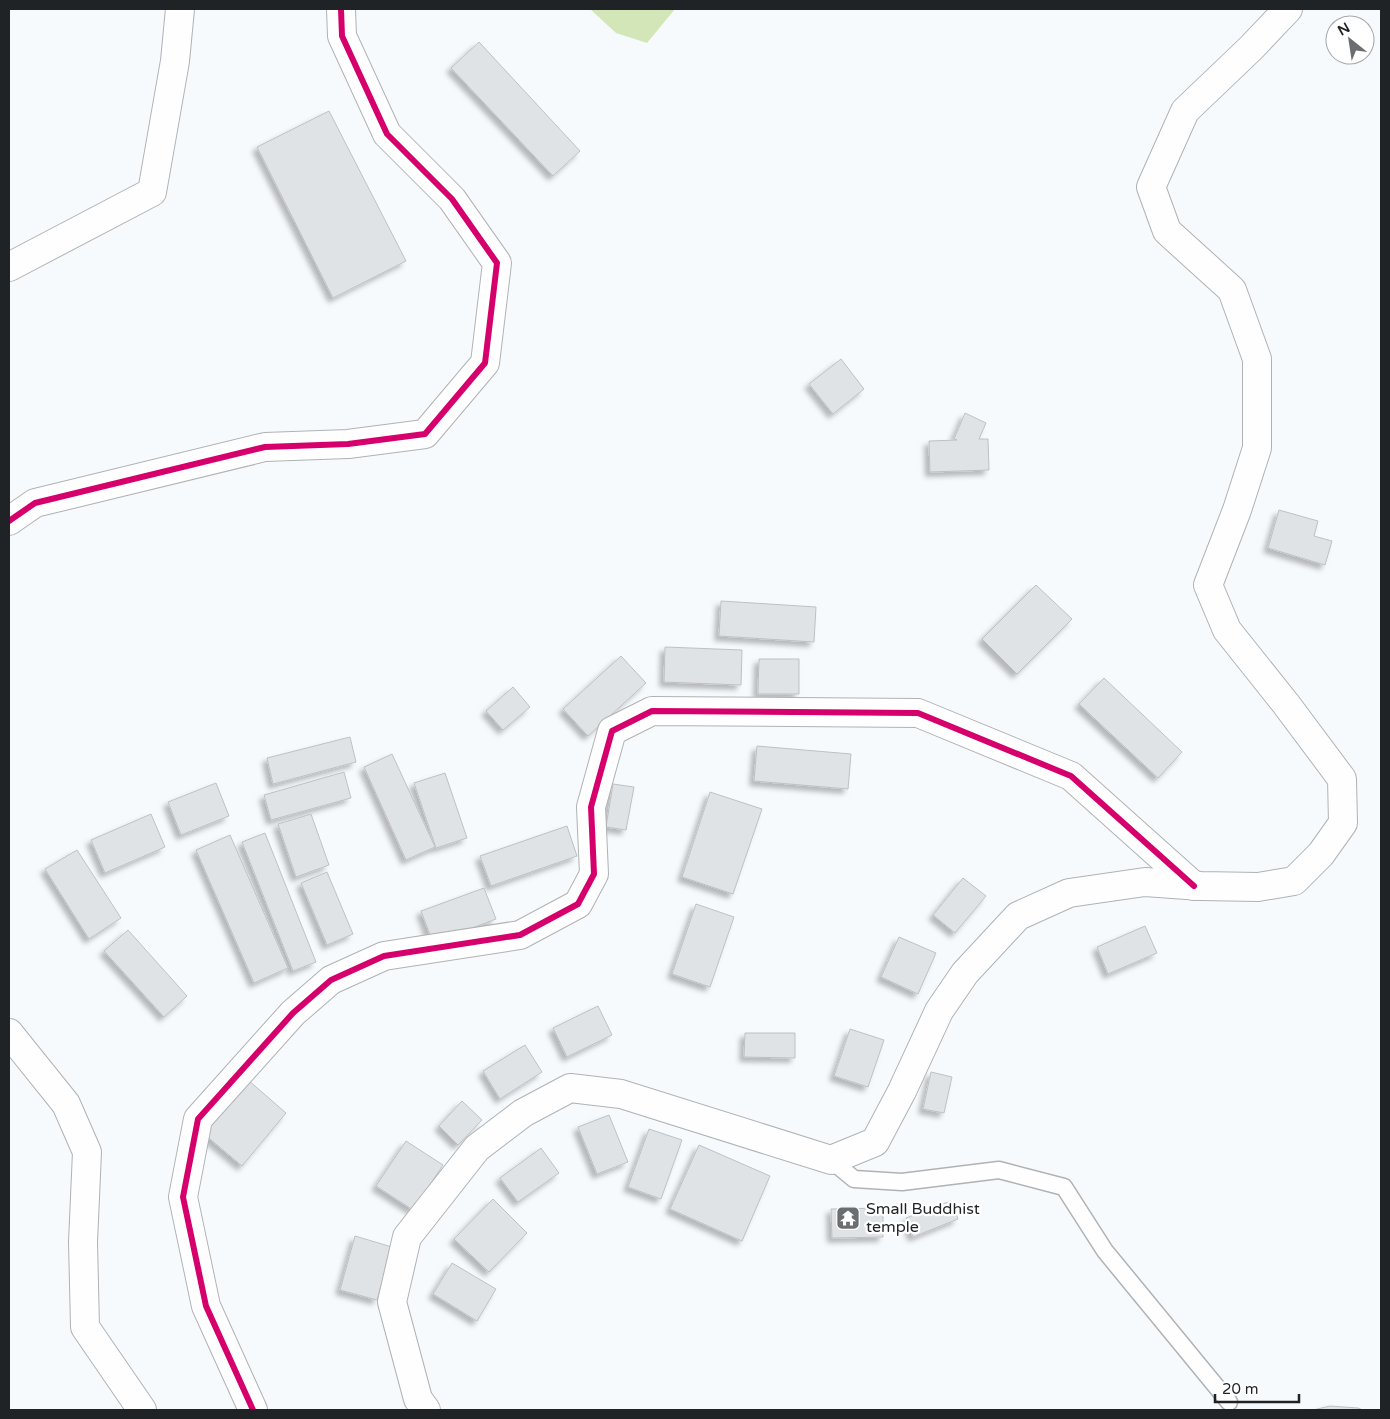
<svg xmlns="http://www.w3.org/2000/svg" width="1390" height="1419" viewBox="0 0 1390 1419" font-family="'Varela Round',sans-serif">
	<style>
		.green { fill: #d3e6b8 }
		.building { fill: #e0e3e6; stroke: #bec1c4; filter: url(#shadow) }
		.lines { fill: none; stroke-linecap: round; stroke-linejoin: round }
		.service-casing { stroke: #b0b2b4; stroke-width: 19 }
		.minor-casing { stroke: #b0b2b4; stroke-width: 30 }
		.primary-casing { stroke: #b0b2b4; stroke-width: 30 }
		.service { stroke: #fefeff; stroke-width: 16 }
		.minor { stroke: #fefeff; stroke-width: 28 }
		.primary { stroke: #fefeff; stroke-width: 28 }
		.cycleway-casing { stroke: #fff; stroke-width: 9 }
		.cycleway { stroke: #d6006c; stroke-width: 6 }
		.labels { text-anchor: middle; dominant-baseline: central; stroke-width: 4.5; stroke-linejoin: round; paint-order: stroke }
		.poi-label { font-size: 16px; fill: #1f2325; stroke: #fff; text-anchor: start }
	</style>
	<defs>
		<filter id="shadow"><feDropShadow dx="-4.5" dy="4.5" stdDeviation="2.5" flood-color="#0004"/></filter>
	</defs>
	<rect width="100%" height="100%" fill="#f7fafd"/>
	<path class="green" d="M590,9H675L647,43L616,33Z"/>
	<g class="building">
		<path d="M479,42L580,151L553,176L451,68Z"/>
		<path d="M329,111L406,261L333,298L257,147Z"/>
		<path d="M841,359L864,389L833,414L809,384Z"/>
		<path d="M965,413L986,423L979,439H988L989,470L930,472L929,441L957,440L954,439Z"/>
		<path d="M1279,510L1318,521L1314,536L1332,541L1325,565L1268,548Z"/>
		<path d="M1036,585L1072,619L1017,674L982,639Z"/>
		<path d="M721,601L816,607L814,642L719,636Z"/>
		<path d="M665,647L742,650L741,685L664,682Z"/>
		<path d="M621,656L646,683L588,736L563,709Z"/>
		<path d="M759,659H799V694H758Z"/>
		<path d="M1104,678L1182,752L1158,778L1079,704Z"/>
		<path d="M513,687L530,707L503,730L486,711Z"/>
		<path d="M350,737L356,762L273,784L267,758Z"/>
		<path d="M757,746L851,754L848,789L754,781Z"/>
		<path d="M392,754L435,847L406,860L364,767Z"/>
		<path d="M344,772L351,798L271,820L264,795Z"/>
		<path d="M445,773L467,838L436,848L414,783Z"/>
		<path d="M216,783L229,816L181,835L168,802Z"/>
		<path d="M613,784L634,787L626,830L606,827Z"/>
		<path d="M710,792L762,809L733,894L682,877Z"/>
		<path d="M151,814L165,847L105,873L91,840Z"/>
		<path d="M311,814L329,865L296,877L278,824Z"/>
		<path d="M567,826L577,856L491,886L480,856Z"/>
		<path d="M265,833L316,962L293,971L242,842Z"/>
		<path d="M230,835L288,968L254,983L196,850Z"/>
		<path d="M77,850L121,918L89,939L45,869Z"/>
		<path d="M327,872L353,934L327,945L301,883Z"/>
		<path d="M963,878L986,896L955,933L933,915Z"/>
		<path d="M484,888L496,919L433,943L421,911Z"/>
		<path d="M696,904L734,917L710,987L672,974Z"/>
		<path d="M1145,926L1157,953L1108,974L1097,947Z"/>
		<path d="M128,930L187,996L164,1017L104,951Z"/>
		<path d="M899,937L936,953L918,994L881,977Z"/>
		<path d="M598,1006L612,1035L567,1057L553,1028Z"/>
		<path d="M850,1029L884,1040L868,1087L834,1076Z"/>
		<path d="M745,1033H795V1058L744,1057Z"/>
		<path d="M525,1045L542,1072L500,1099L483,1071Z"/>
		<path d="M931,1072L952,1077L944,1113L923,1109Z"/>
		<path d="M248,1080L286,1113L242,1166L204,1134Z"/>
		<path d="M462,1101L482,1120L458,1145L439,1126Z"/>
		<path d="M609,1115L628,1162L597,1174L578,1127Z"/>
		<path d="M649,1129L682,1140L661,1199L628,1187Z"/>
		<path d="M406,1141L443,1165L413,1210L376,1186Z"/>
		<path d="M699,1145L770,1176L742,1241L670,1209Z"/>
		<path d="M541,1148L559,1173L518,1202L500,1178Z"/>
		<path d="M493,1199L527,1233L489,1272L454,1239Z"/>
		<path d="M951,1201L958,1219L913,1237L906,1218Z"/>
		<path d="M883,1208V1237L832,1238L831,1209Z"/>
		<path d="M355,1236L392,1247L377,1300L340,1290Z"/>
		<path d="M452,1263L496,1289L477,1321L433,1294Z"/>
		<path d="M1330,1406L1358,1408L1363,1410H1313Z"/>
	</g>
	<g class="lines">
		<g class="service-casing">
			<path id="service" d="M831,1160L854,1179L902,1182L999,1170L1064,1187L1105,1251L1229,1402"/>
		</g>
		<g class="minor-casing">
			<g id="minor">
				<path d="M9,267L152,192L175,61L180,9"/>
				<path d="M9,521L35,503L265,447L348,444L425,434L485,363L497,263L452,199L387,134L342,36L341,9"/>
				<path d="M9,1033L66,1104L87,1152L83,1242L85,1327L142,1410"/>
				<path d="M253,1410L206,1306L183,1197L198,1119L293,1013L331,980L384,956L520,935L578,904L594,874L591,807L612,731L652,711L918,713L1071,776L1194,886"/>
			</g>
		</g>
		<g class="primary-casing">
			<path id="primary" d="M426,1410L418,1399L392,1302L407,1237L477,1148L523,1113L570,1088L621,1094L831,1160L875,1142L902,1091L939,1011L965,973L1018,916L1069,893L1145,882L1201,886L1258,887L1294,881L1321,854L1343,823L1342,779L1286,704L1227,630L1208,585L1237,510L1257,448V359L1232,290L1167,231L1151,187L1185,111L1251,48L1288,9"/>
		</g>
		<use href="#service" class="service"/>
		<use href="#minor" class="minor"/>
		<use href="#primary" class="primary"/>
		<g class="cycleway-casing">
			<g id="cycleway">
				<path d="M9,521L35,503L265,447L348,444L425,434L485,363L497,263L452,199L387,134L342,36L341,9"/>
				<path d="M253,1410L206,1306L183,1197L198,1119L293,1013L331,980L384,956L520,935L578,904L594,874L591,807L612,731L652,711L918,713L1071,776L1194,886"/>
			</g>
		</g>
		<use href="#cycleway" class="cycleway"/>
	</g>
	<defs>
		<g id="temple-square" transform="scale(1.25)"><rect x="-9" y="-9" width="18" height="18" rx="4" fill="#6b6e71" stroke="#fff"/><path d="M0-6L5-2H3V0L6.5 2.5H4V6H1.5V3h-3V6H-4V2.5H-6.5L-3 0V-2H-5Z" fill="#fff"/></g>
	</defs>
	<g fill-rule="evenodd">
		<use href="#temple-square" x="848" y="1218"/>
	</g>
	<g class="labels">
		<g class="poi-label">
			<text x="866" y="1209">Small Buddhist<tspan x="866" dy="18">temple</tspan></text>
		</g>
	</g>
	<rect width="1390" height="1419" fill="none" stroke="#1f2325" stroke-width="20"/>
	<g transform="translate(1350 40) rotate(330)"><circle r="24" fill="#ffffff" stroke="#a5a7a8"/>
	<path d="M0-4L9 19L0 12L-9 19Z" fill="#6b6e71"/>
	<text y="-8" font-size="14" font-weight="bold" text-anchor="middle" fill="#1f2325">N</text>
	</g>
	<path d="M1215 1394v8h84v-8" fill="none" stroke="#1f2325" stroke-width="2.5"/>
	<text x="1222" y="1394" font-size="15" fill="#1f2325" stroke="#ffffff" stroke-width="4" paint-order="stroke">20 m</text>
</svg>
